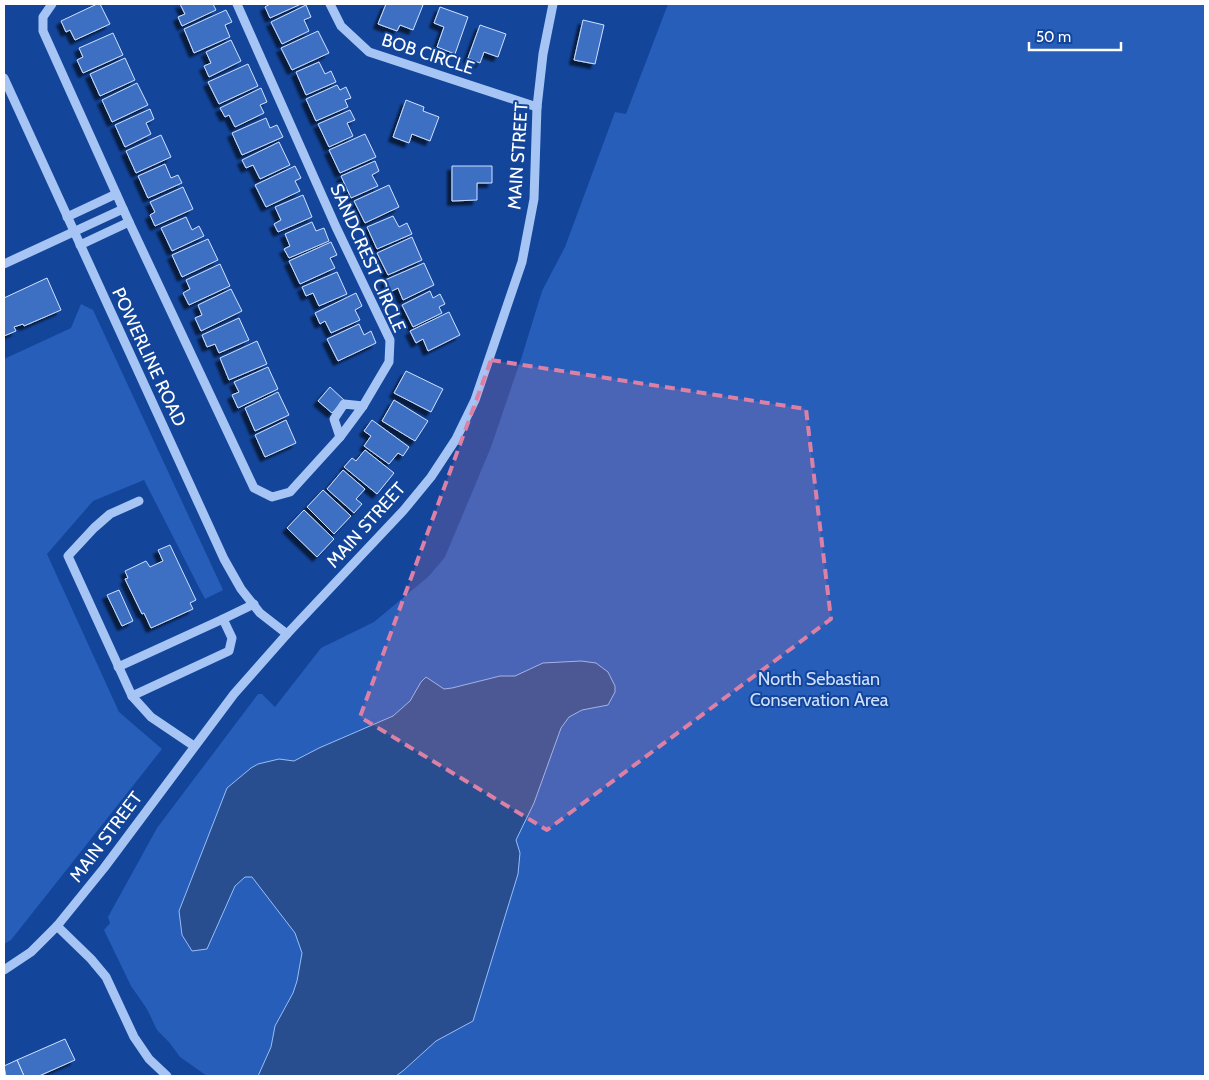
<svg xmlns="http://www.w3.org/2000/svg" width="1209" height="1080" viewBox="0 0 1209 1080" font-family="Cabin,sans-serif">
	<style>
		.green { fill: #265eba }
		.water { fill: #294e8f; stroke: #99bef7 }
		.building { fill: #3c6fc2; stroke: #d0e1fd; filter: url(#shadow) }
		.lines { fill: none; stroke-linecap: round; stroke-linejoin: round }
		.minor { stroke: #a7c5f4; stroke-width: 9 }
		.marked { fill: #dd80a5; fill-opacity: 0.2; stroke: #dd80a5; stroke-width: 4; stroke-dasharray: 10 6; stroke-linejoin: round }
		.labels { text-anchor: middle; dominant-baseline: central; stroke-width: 4; stroke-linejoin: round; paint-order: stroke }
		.street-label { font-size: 18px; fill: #fff; stroke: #13459b }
		.park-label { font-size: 18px; fill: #d0e1fd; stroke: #13459b }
	</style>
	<defs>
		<filter id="shadow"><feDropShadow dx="-4.5" dy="4.5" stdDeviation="1" flood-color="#0009"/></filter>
	</defs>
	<rect width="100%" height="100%" fill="#13459b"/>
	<g class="green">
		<path d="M668,4H1205V1076H207L180,1057L169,1042L157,1030L147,1009L131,986L104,930L110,923L108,917L157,828L258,694H262L275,707L321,648L374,622L429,576L445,557L491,447L522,356L542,291L565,247L615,112L626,114Z"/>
		<path d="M81,304L93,310L223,590L205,599L144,480L93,501L47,554L119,712L162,749L11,940L4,944V359L71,328Z"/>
	</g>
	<path class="water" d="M581,661L596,663L608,672L615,686V692L608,705L582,710L569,717L561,728L534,803L516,840L520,853L518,874L473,1021L436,1041L404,1070L396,1076H258L271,1047L275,1026L293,993L297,981L302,953L295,933L252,877H245L235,886L207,949L192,951L182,935L179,911L227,788L251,768L258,764L279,759L294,761L319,748L393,716L410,701L421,682L426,677L444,689L452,688L500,676H515L543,663Z"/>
	<g class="building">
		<path d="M97,4H100L110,24L75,40L70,30L66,32L61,21Z"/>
		<path d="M180,4H213L216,10L182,26L178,17L185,14Z"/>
		<path d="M270,4H301L270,18L265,7Z"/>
		<path d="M386,4H419L423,5L413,30L400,25L397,31L378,24Z"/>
		<path d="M306,5L311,17L304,20L309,31L282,44L271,22Z"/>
		<path d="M440,7L468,17L455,54L437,47L444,27L434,23Z"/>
		<path d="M226,10L232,22L225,25L230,37L194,53L184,29Z"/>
		<path d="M583,20L604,25L595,64L574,60Z"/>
		<path d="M480,25L506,34L498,57L484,52L480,63L468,58Z"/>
		<path d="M318,31L329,53L292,70L281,48Z"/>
		<path d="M113,33L123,55L83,73L77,60L83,57L79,48Z"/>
		<path d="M231,40L241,61L209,77L204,66L211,63L206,52Z"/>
		<path d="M125,58L135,80L100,96L90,74Z"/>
		<path d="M319,62L325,74L331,71L336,82L306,95L296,72Z"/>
		<path d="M248,64L258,86L219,104L208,82Z"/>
		<path d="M137,83L148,105L112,122L102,100Z"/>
		<path d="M337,85L340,90L346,87L351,98L345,100L348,107L316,121L306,99Z"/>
		<path d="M261,88L267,102L260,105L264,113L235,127L229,115L225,117L220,108Z"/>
		<path d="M406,100L424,107L423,111L439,117L430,141L412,134L409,143L393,137Z"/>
		<path d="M150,109L154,119L146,123L151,134L125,147L115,125Z"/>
		<path d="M350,110L355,120L347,123L353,136L329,147L318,124Z"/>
		<path d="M266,118L270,128L277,125L283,137L242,155L232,133Z"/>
		<path d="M365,134L376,157L340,173L329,150Z"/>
		<path d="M161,135L171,157L136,173L126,151Z"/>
		<path d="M279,142L290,165L260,179L253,165L246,168L242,160Z"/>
		<path d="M375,161L379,171L372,175L378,186L351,198L341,176Z"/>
		<path d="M165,164L171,178L178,175L182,183L148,198L138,176Z"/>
		<path d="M295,166L301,178L295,181L300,191L266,207L255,185Z"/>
		<path d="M452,166H492V183H477V200L452,201Z"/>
		<path d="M389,185L399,207L365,223L354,201Z"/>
		<path d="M183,187L193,209L155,226L150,215L155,212L150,202Z"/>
		<path d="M303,195L312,217L278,232L274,224L281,220L275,207Z"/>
		<path d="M393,216L399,227L407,223L412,234L377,249L367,227Z"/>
		<path d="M186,217L192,230L199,226L204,236L172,251L161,228Z"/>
		<path d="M312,222L316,231L324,228L329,241L289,258L284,249L290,246L285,234Z"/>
		<path d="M412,237L422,260L388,275L377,253Z"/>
		<path d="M208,239L218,260L182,277L172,255Z"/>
		<path d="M331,242L337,255L330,258L335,268L300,284L289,261Z"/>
		<path d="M424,263L434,285L403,300L398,288L390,292L385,280Z"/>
		<path d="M220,264L230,286L189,305L183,293L190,289L186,280Z"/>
		<path d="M337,272L347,294L319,306L313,293L306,296L302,287Z"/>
		<path d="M47,278L61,310L24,326L23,324L14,327L16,331L4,336V298Z"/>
		<path d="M231,289L242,311L201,331L195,318L202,315L198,305Z"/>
		<path d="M430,291L433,298L440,294L445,304L439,307L442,313L413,327L402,305Z"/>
		<path d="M356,293L362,306L355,310L360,320L331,333L325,321L320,324L315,313Z"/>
		<path d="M449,312L460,335L428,351L423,339L416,343L410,331Z"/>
		<path d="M239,318L249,340L219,353L215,344L207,347L202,335Z"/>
		<path d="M359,324L364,335L371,331L376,343L338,361L327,339Z"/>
		<path d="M257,341L267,364L229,380L220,358Z"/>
		<path d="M268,367L278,389L238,408L232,395L239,392L234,382Z"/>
		<path d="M406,371L443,389L431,412L394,393Z"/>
		<path d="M330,387L344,400L332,413L318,401Z"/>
		<path d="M278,392L289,415L255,431L245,408Z"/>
		<path d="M394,400L428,421L415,441L382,421Z"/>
		<path d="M286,420L296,443L265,457L255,435Z"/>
		<path d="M372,420L409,447L403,456L398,453L389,464L364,446L371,436L364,431Z"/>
		<path d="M365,450L394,473L377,494L344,467L352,458L356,461Z"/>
		<path d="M343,470L365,489L356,499L362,504L354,513L327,489Z"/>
		<path d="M323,490L351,516L334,534L307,507Z"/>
		<path d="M304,510L334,539L317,557L287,528Z"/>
		<path d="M170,545L196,600L190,603L193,609L151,628L144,613L142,614L125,579L128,578L125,571L146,561L150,567L163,561L158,550Z"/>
		<path d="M119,590L133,621L122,626L107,595Z"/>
		<path d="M65,1039L75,1060L39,1076H24L17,1060Z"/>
		<path d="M17,1060L24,1076H6L4,1066Z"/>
	</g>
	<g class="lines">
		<g class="minor">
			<path d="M52,4L43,17V31L129,222L254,488L272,497L290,492L340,437L363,406L389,362L390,340L336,227L237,4"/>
			<path d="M330,4L341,26L369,52L537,107"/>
			<path d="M4,78L224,559L241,589L260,613L287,634"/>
			<path d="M67,217L116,194"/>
			<path d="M80,245L129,222"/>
			<path d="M4,264L123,209"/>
			<path d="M340,437L334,419L344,404L363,406"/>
			<path d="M139,501L110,514L94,528L68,556L132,696L151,717L194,746"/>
			<path d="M118,667L223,619"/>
			<path d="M132,696L229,651L232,638L223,619L254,604"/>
			<path d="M57,926L91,959L106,977L134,1037L149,1059L167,1076"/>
			<path d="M4,970L31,952L57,926L104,868L234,694L287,634L403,511L431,477L456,439L475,400L522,262L534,199L537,107L543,54L553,4"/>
		</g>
	</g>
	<path class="marked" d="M491,360L806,409L831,619L547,830L360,717Z"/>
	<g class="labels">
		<g class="street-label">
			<text transform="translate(428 54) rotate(18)">BOB CIRCLE</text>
			<text transform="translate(518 156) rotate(-86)">MAIN STREET</text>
			<text transform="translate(368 258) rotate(66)">SANDCREST CIRCLE</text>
			<text transform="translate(149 357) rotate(65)">POWERLINE ROAD</text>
			<text transform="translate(366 525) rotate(-48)">MAIN STREET</text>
			<text transform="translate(106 837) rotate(-53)">MAIN STREET</text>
		</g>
		<g class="park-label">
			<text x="819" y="679">North Sebastian<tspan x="819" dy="21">Conservation Area</tspan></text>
		</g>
	</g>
	<rect width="1209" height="1080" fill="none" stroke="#ffffff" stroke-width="10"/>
	<path d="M1029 42v8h92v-8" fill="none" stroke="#ffffff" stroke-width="2.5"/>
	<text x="1036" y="42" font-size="15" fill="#ffffff" stroke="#13459b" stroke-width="4" paint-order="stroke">50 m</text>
</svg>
